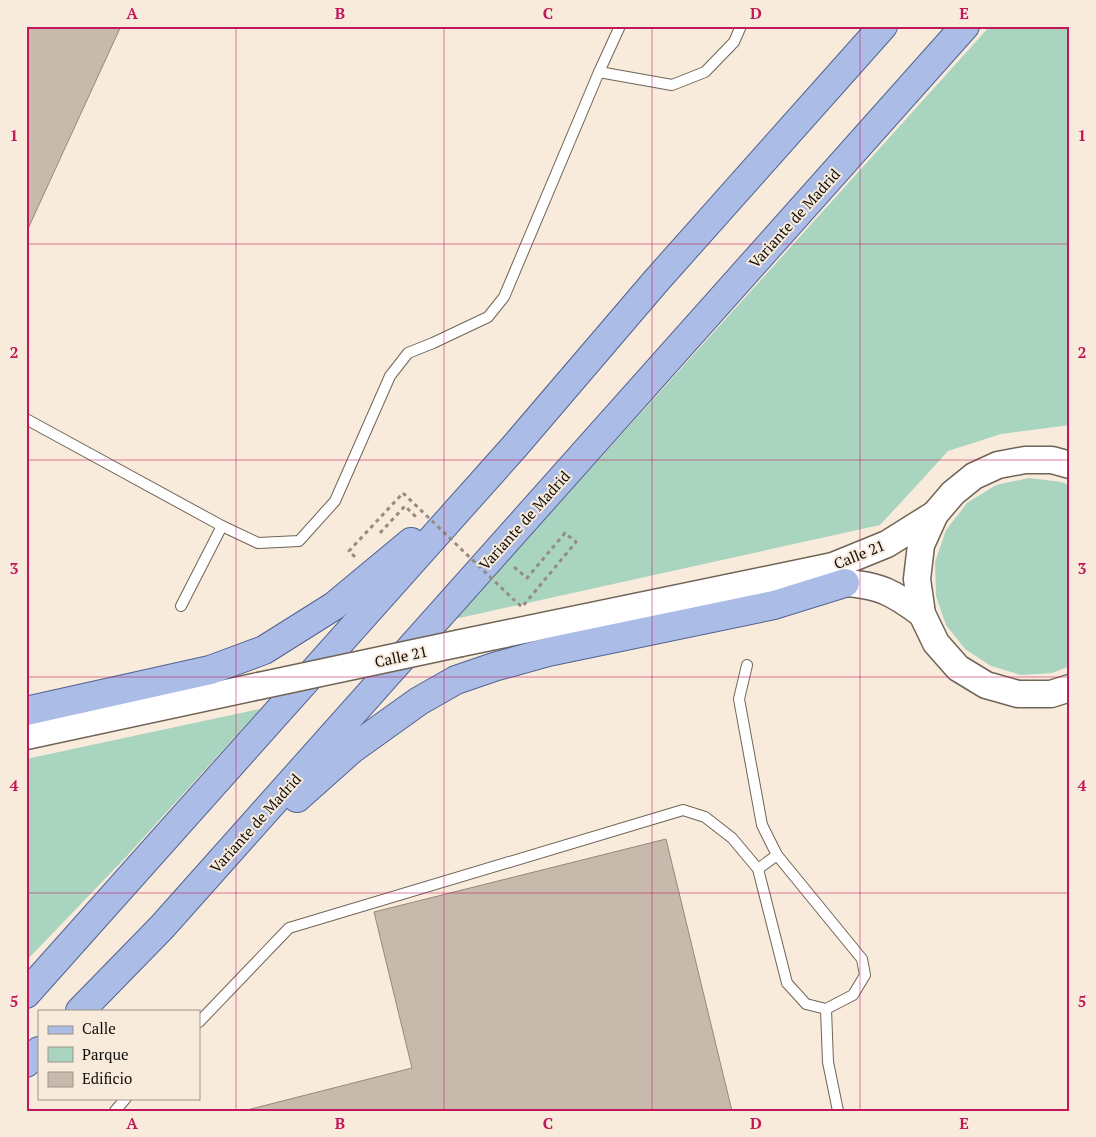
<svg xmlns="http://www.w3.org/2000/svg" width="1096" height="1137" viewBox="0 0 1096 1137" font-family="'PT Serif',serif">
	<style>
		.green { fill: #a9d4c0 }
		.building { fill: #c7baac; stroke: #95897c }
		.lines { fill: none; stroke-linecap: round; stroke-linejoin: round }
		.service-casing { stroke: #706457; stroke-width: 12 }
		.tertiary-casing { stroke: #706457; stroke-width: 29 }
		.primary-casing { stroke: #51628f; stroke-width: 30 }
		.path { stroke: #958c81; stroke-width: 3; stroke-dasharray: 4 4; stroke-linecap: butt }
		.service { stroke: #fff; stroke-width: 10 }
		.tertiary { stroke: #fff; stroke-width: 26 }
		.primary { stroke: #abbce7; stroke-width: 28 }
		.tertiary-bridge-casing { stroke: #706457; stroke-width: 29; stroke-linecap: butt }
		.path-bridge { stroke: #958c81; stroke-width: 3; stroke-dasharray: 4 4; stroke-linecap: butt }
		.tertiary-bridge { stroke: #fff; stroke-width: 26 }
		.grid { fill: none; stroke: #c2185b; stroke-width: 1; stroke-opacity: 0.55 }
		.labels { text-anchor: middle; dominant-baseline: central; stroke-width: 4; stroke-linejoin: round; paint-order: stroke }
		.street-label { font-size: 15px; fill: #120e09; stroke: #f8ebdc }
		.neatline { fill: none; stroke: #c2185b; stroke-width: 2 }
		.grid-label { font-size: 16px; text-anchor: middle; font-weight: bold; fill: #c2185b }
	</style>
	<rect width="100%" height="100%" fill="#f8ebdc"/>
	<g class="green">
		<path d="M990,26H1070V425L1001,434L948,451L906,497L880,525L455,619Z"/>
		<path d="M1029,478L1062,482L1070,486V666L1052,673L1021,675L991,666L965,649L946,625L936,596L935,562L946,530L967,503L996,485Z"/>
		<path d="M260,709L126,857L26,961V759Z"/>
	</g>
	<g class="building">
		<path d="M26,26H121L26,233Z"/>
		<path d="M666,839L732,1111H243L412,1068L374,912Z"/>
	</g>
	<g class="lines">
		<g class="service-casing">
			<g id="service">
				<path d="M599,72L672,85L705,72L734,42L741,26"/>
				<path d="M26,419L222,526L258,543L299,541L335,501L390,376L408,353L433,343L488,317L504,297L599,72L620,26"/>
				<path d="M181,606L222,526"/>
				<path d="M758,869L777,855"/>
				<path d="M826,1009L828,1062L838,1111"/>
				<path d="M199,1022L289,928L683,810L705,817L732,838L758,869L787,983L806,1004L826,1009L853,995L865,975L862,959L777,855L762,825L739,699L747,665"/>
				<path d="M115,1111L126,1098"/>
			</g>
		</g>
		<g class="tertiary-casing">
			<g id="tertiary">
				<path d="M1070,465L1052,460H1025L998,465L974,476L953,493L935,514L921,545L917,579L922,614L936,643L958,668L986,685L1018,694H1051L1070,688"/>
				<path d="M822,581C843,583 865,583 885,591C899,597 910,605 922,614"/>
				<path d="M461,643L833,566L887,544L935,514"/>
				<path d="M26,736L259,686"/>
			</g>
		</g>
		<g class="primary-casing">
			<g id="primary">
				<path d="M26,711L210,670L264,650L334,606L411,542"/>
				<path d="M297,798L352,749L419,701L456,680L494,667L548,652L774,605L845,583"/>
				<path d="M26,994L515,446L656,281L883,26"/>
				<path d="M80,1011L162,927L965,26"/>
				<path d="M26,1063L39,1051"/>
			</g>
		</g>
		<g class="path">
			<path d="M380,533L405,506L417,518"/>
			<path d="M355,557L349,551L403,493"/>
			<path d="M514,567L527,578L565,533L576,542L522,607L514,600"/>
		</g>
		<use href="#service" class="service"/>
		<use href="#tertiary" class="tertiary"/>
		<use href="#primary" class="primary"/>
		<g class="tertiary-bridge-casing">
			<path id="tertiary-bridge" d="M259,686L461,643"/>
		</g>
		<path class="path-bridge" d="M403,493L514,600"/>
		<use href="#tertiary-bridge" class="tertiary-bridge"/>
	</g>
	<path class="grid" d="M236,26V1111M444,26V1111M652,26V1111M860,26V1111M26,244H1070M26,460H1070M26,677H1070M26,893H1070"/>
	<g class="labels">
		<g class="street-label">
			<text transform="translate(794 218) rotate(-48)">Variante de Madrid</text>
			<text transform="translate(524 520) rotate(-48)">Variante de Madrid</text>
			<text transform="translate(859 554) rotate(-22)">Calle 21</text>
			<text transform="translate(401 656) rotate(-12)">Calle 21</text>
			<text transform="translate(255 823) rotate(-48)">Variante de Madrid</text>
		</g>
	</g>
	<rect width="1096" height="1137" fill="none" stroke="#f8ebdc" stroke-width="55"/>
	<rect x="38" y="1010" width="162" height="90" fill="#f8ebdc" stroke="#9c9388"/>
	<rect x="48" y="1026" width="25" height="8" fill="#abbce7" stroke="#9c9388"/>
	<text x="82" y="1034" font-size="15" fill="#120e09">Calle</text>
	<rect x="48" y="1047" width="25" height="15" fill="#a9d4c0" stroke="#9c9388"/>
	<text x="82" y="1060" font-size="15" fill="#120e09">Parque</text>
	<rect x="48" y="1072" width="25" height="15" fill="#c7baac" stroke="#9c9388"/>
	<text x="82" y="1084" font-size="15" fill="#120e09">Edificio</text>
	<rect x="28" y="28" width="1040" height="1082" class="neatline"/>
	<g class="grid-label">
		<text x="132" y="19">A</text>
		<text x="340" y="19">B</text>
		<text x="548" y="19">C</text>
		<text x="756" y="19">D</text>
		<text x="964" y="19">E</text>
		<text x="14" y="141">1</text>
		<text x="1082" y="141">1</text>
		<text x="14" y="358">2</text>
		<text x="1082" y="358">2</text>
		<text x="14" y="574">3</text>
		<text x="1082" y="574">3</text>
		<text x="14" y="791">4</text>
		<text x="1082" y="791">4</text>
		<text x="14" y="1007">5</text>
		<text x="1082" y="1007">5</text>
		<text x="132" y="1129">A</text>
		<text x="340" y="1129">B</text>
		<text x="548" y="1129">C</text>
		<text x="756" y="1129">D</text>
		<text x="964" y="1129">E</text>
	</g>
</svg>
